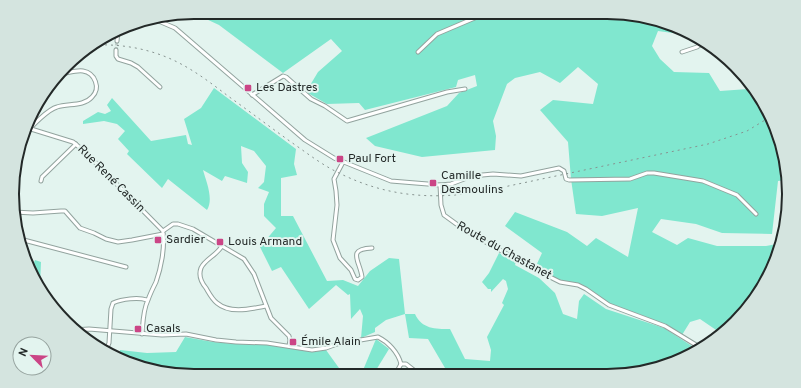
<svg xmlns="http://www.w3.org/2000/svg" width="801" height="388" viewBox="0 0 801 388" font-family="Overpass,sans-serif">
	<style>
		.green { fill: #80e7cf }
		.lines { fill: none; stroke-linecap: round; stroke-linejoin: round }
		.street-tunnel { stroke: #bdcbc7; stroke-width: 3; stroke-dasharray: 3 1.5; stroke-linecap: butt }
		.street-casing { stroke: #92a39e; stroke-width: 5 }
		.street { stroke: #fff; stroke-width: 3 }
		.rail { stroke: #879390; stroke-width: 1; stroke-dasharray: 2 4; stroke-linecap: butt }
		.poi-dot { fill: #cb4586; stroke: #e3f4ef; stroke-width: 1.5 }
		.labels { text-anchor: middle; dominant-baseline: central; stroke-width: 4; stroke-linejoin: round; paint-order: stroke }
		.poi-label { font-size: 12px; fill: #232928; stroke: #e3f4ef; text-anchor: start }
		.street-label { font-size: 12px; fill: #232928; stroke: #e3f4ef }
		.rim { fill: none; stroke: #232928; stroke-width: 2 }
	</style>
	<rect width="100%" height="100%" fill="#e3f4ef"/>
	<g class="green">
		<path d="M191,12H607L677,26L682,29L680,34L658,31L652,46L660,59L674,72L709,73L720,91L748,89V84L775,125L786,180L778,181L772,234L722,233L696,224L661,219L652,232L677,245L688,238L717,246H766L777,244L772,255V269L751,305L722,334L700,319L690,322L682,335L666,325L641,315L613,306L583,285L559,280L535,268L542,253L505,226L515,212L567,232L587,246L596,238L628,257L638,208L602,216L576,214L571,179L568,142L540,110L553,100L593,104L598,84L578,67L560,83L540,72L515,78L507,84L493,121L496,136L495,150L422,157L375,146L366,138L447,106L459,93L477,86L475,75L458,80L456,87L365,110L359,103L327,104L306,92L318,72L342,51L331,39L283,73L219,25Z"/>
		<path d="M214,88L296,149L294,164L297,175L281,178V216H293L327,281L343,280L358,286L370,271L389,258L399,259L405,314H415C422,329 435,329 450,329L465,359L490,361L491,350L487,337L504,305L502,303L508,289L506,281L503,279L491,292V289H488L482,282L489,273L499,253L516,262L515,265L539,278L555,293L563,314L577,319L579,301L584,294L606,309L664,328L698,350L676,362L631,374L458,375L445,368L428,339L409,338L405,314L386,320L375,328V332L361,338L363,316L360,309L351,319L350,294L348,295L336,285L309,309L281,267L272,271L260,247L276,228L264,216V204L269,192L258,188L264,182L266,166L254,151L241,146L242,163L248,172L247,183L225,176L222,181L203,170C206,181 214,199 207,210L168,179L162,188L127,154L129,151L118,139L125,131L117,124L104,121L83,124V121L98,112L105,114L111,111L107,105L112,98L151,141L186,135L188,144L192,145L184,119L201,108Z"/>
		<path d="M35,260L41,262L40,286L31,275L27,263L33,265Z"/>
		<path d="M185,337L213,342L236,344L270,345L312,352L326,350L339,368V375L194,376L124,362L119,359L120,350L147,353L176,352Z"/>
		<path d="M376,339L389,349L373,375H361Z"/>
	</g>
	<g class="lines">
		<path class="street-tunnel" d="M116,50L117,41"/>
		<g class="street-casing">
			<g id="street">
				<path d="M154,19L175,28L182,34L305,140L334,158L391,181L440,185L451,184L472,176L493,174L521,176L559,168L564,171L566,179L569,180L630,179L647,173H654L703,181L737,195L756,214"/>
				<path d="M117,41L118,31"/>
				<path d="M116,50V56L118,59L131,63L138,67L160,87"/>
				<path d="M418,52L437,34L477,17L479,14L478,12"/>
				<path d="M682,52L697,47L703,43"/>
				<path d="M252,95L283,76L286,77L311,99L325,106L347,121L447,92L465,89"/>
				<path d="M31,129L73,142L85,152L163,231"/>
				<path d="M20,147C23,142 24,137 27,133C31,126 49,109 57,107C68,103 83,107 92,97C101,88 95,73 83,71C76,70 68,73 61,74"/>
				<path d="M343,162L334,179L336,191L337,205L333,240L340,258L351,270L355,279L358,280L362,277C360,261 346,249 372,248"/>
				<path d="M41,181L42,177L76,144"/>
				<path d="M440,185L441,205L444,215L466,231L534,269L560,282L578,285L586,289L609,305L665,326L701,348"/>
				<path d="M14,212L33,213L61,211H65L80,228L94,233L106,239L118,242L132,240L163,234"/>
				<path d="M163,231L173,224H178L193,229L244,259L254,274L271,318L289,336L290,340L289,346"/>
				<path d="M20,239L126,267"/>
				<path d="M222,246C216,256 205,259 201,268C198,276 201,282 206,288C209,293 212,299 217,303C230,314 250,309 266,306"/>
				<path d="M73,330L89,329L162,335L186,334L216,340L236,342L267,343L312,350L326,348L337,344L378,337C388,342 398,352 401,364"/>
				<path d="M142,334C143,322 143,310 148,300C150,294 153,288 156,282C161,268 165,248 163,233"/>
				<path d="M106,350L109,343L111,309L113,303C122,299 138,297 147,300"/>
				<path d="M401,364H406L420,375"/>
				<path d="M395,375L401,364"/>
			</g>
		</g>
		<use href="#street" class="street"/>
		<g class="rail">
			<path d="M93,45C116,44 139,47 161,55C186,64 207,80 228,96C249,111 270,127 291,142C307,153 322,165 339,173C385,196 430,200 480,192L708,144L747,131L770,117"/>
			<path d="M26,258L35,262"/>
		</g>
	</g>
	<g class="poi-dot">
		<rect x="244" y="84" width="8" height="8" rx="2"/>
		<rect x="336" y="155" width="8" height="8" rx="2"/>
		<rect x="429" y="179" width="8" height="8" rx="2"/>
		<rect x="154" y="236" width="8" height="8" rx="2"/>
		<rect x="216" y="238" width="8" height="8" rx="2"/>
		<rect x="134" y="325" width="8" height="8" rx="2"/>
		<rect x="289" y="338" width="8" height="8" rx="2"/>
	</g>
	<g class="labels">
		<g class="poi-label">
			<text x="256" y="88">Les Dastres</text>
			<text x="348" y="159">Paul Fort</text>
			<text x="441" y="176">Camille<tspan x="441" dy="14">Desmoulins</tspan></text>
			<text x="166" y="240">Sardier</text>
			<text x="228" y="242">Louis Armand</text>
			<text x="146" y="329">Casals</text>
			<text x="301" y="342">Émile Alain</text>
		</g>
		<g class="street-label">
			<text transform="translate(111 179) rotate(45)">Rue René Cassin</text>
			<text transform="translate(504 251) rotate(29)">Route du Chastanet</text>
		</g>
	</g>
	<path d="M0 0H801V388H0ZM194 19H607A175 175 0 0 1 782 194V194A175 175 0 0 1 607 369H194A175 175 0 0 1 19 194V194A175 175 0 0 1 194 19Z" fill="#d4e4df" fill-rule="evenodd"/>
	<path class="rim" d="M194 19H607A175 175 0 0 1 782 194V194A175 175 0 0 1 607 369H194A175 175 0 0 1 19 194V194A175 175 0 0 1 194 19Z"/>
	<g transform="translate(32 356) rotate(294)"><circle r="19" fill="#e3f4ef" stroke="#96a39f"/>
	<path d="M0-3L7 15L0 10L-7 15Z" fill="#cb4586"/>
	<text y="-6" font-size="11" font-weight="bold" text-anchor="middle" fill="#232928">N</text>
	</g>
</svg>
